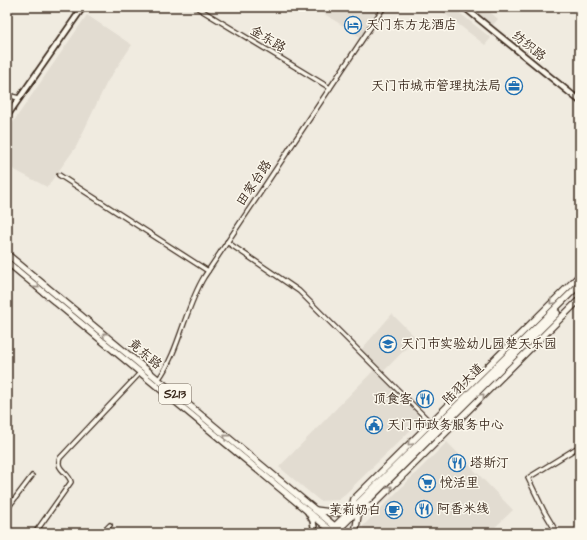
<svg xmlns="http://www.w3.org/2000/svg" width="587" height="540" viewBox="0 0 587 540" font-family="'Architects Daughter','LXGW WenKai TC',sans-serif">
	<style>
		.built { fill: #e2dcd1 }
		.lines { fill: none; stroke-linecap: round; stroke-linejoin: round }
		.minor-casing { stroke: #3b2a1e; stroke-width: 6 }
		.tertiary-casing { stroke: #3b2a1e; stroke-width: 8 }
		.secondary-casing { stroke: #3b2a1e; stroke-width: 8 }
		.primary-casing { stroke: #3b2a1e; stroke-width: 8 }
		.minor { stroke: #fbf7ec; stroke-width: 3.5 }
		.tertiary { stroke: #fbf7ec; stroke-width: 4.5 }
		.secondary { stroke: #fbf7ec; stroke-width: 5 }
		.primary { stroke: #fbf7ec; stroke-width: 5.5 }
		.oneway { stroke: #9b9085 }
		.labels { text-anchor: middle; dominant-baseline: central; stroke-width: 3; stroke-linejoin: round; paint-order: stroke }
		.shield { fill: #fbf7ec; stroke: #75685c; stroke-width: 1 }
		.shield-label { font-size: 12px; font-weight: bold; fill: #3b2a1e }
		.poi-label { font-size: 13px; fill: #3b2a1e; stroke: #fbf7ec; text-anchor: start }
		.street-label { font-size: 13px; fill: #3b2a1e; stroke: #fbf7ec }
	</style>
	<rect width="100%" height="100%" fill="#f0ebe0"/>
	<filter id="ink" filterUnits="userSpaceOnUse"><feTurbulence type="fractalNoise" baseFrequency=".025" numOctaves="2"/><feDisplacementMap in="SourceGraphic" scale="8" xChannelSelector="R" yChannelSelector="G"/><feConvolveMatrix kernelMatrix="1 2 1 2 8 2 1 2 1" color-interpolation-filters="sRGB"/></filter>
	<g filter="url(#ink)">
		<g class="built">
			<path d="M314,7H381L360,37Z"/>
			<path d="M436,7H452L491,38L485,45Z"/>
			<path d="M468,7H484L498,19L492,26Z"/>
			<path d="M87,15L132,45L107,82L76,147L47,187L7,166V131Z"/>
			<path d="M392,314L416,338L383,372L361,350Z"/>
			<path d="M374,370L423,418L339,500L320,501L279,467Z"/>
			<path d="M447,442L513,510L489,533H364L363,526Z"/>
		</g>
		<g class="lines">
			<g class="minor-casing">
				<g id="minor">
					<path d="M196,7L330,88"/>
					<path d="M7,95L19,98"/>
					<path d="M59,175L208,271"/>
					<path d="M227,242L299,291L431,423"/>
					<path d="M158,380C179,352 185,308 204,277L384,7"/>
					<path d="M7,509L32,476"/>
					<path d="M35,533L71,482C69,472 55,470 60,458L141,372"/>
					<path d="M102,533L110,525"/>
					<path d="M557,533L544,511L528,478L580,446"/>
				</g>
			</g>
			<g class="tertiary-casing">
				<g id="tertiary">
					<path d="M464,7L580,101"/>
					<path d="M7,116L83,7"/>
				</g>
			</g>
			<g class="secondary-casing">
				<path id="secondary" d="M308,512L313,521L315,533"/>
			</g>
			<g class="primary-casing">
				<g id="primary">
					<path d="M7,254L343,533"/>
					<path d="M7,262L334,533"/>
					<path d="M359,509L372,506L580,299"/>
					<path d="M315,510L338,513L351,510L354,499L580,275"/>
					<path d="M332,529L580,284"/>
					<path d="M336,532L557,313"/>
					<path d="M355,533L359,510"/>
				</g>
			</g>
			<use href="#minor" class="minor"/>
			<use href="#tertiary" class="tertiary"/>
			<use href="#secondary" class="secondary"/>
			<use href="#primary" class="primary"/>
		</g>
		<defs><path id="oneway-chevron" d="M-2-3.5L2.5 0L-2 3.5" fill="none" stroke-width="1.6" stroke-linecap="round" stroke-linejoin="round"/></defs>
		<g class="oneway">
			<use href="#oneway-chevron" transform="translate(37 286) rotate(40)"/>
			<use href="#oneway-chevron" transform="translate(552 302) rotate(135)"/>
			<use href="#oneway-chevron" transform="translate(105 335) rotate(-140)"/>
			<use href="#oneway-chevron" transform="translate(482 396) rotate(-45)"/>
			<use href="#oneway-chevron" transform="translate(226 437) rotate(-140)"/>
			<use href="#oneway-chevron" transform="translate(410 443) rotate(135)"/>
			<use href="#oneway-chevron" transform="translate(390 488) rotate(-45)"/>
		</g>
	</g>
	<defs>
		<g id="hotel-ring" transform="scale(0.9)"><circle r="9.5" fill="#fbf7ec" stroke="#1f6fb2" stroke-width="1.5"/><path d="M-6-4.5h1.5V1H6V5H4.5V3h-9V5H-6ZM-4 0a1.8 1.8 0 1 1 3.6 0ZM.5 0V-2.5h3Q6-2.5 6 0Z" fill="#1f6fb2"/></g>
		<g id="office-ring" transform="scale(0.9)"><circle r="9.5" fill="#fbf7ec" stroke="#1f6fb2" stroke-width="1.5"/><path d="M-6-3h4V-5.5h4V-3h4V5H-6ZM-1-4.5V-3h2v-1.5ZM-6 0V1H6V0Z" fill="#1f6fb2"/></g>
		<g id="school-ring" transform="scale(0.9)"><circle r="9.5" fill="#fbf7ec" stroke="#1f6fb2" stroke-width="1.5"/><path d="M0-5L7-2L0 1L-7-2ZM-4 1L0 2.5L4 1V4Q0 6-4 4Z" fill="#1f6fb2"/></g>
		<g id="restaurant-ring" transform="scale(0.9)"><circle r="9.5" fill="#fbf7ec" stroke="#1f6fb2" stroke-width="1.5"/><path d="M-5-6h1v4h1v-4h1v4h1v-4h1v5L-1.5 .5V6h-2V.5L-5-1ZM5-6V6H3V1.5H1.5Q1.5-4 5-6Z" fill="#1f6fb2"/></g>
		<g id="civic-ring" transform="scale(0.9)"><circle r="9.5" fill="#fbf7ec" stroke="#1f6fb2" stroke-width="1.5"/><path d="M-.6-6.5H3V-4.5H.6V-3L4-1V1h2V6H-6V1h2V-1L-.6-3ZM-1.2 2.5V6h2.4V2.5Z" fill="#1f6fb2"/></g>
		<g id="supermarket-ring" transform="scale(0.9)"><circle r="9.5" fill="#fbf7ec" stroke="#1f6fb2" stroke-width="1.5"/><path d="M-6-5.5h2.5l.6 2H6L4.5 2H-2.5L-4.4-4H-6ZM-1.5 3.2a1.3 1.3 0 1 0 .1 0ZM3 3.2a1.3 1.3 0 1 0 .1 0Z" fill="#1f6fb2"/></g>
		<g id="cafe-ring" transform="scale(0.9)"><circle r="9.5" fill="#fbf7ec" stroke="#1f6fb2" stroke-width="1.5"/><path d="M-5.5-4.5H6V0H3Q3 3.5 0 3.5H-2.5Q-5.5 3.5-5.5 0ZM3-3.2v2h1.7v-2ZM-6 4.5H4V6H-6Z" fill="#1f6fb2"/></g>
	</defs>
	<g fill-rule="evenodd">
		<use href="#hotel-ring" x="353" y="25"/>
		<use href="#office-ring" x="514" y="86"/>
		<use href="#school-ring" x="388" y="344"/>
		<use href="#restaurant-ring" x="425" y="399"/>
		<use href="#civic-ring" x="374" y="425"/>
		<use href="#restaurant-ring" x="457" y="463"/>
		<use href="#supermarket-ring" x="427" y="483"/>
		<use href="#restaurant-ring" x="424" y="509"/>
		<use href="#cafe-ring" x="394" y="510"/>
	</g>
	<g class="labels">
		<rect class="shield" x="159" y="384" width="32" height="20" rx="3"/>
		<g class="shield-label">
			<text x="175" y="394">S213</text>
		</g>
		<g class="poi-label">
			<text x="366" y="25">天门东方龙酒店</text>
			<text x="501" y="86" text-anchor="end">天门市城市管理执法局</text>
			<text x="401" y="344">天门市实验幼儿园楚天乐园</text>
			<text x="412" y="399" text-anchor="end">顶食客</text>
			<text x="387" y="425">天门市政务服务中心</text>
			<text x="470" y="463">塔斯汀</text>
			<text x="440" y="483">悦活里</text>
			<text x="437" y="509">阿香米线</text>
			<text x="381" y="510" text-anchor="end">茉莉奶白</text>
		</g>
		<g class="street-label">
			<text transform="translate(268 39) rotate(31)">金东路</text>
			<text transform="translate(529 46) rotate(39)">纺织路</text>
			<text transform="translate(254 183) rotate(-56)">田家台路</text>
			<text transform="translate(145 354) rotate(40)">竟东路</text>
			<text transform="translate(463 384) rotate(-45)">陆羽大道</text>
		</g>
	</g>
	<rect width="587" height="540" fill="none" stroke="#fbf7ec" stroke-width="24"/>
	<rect x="12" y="12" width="563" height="516" fill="none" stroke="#3b2a1e" stroke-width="1.5" filter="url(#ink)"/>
</svg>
